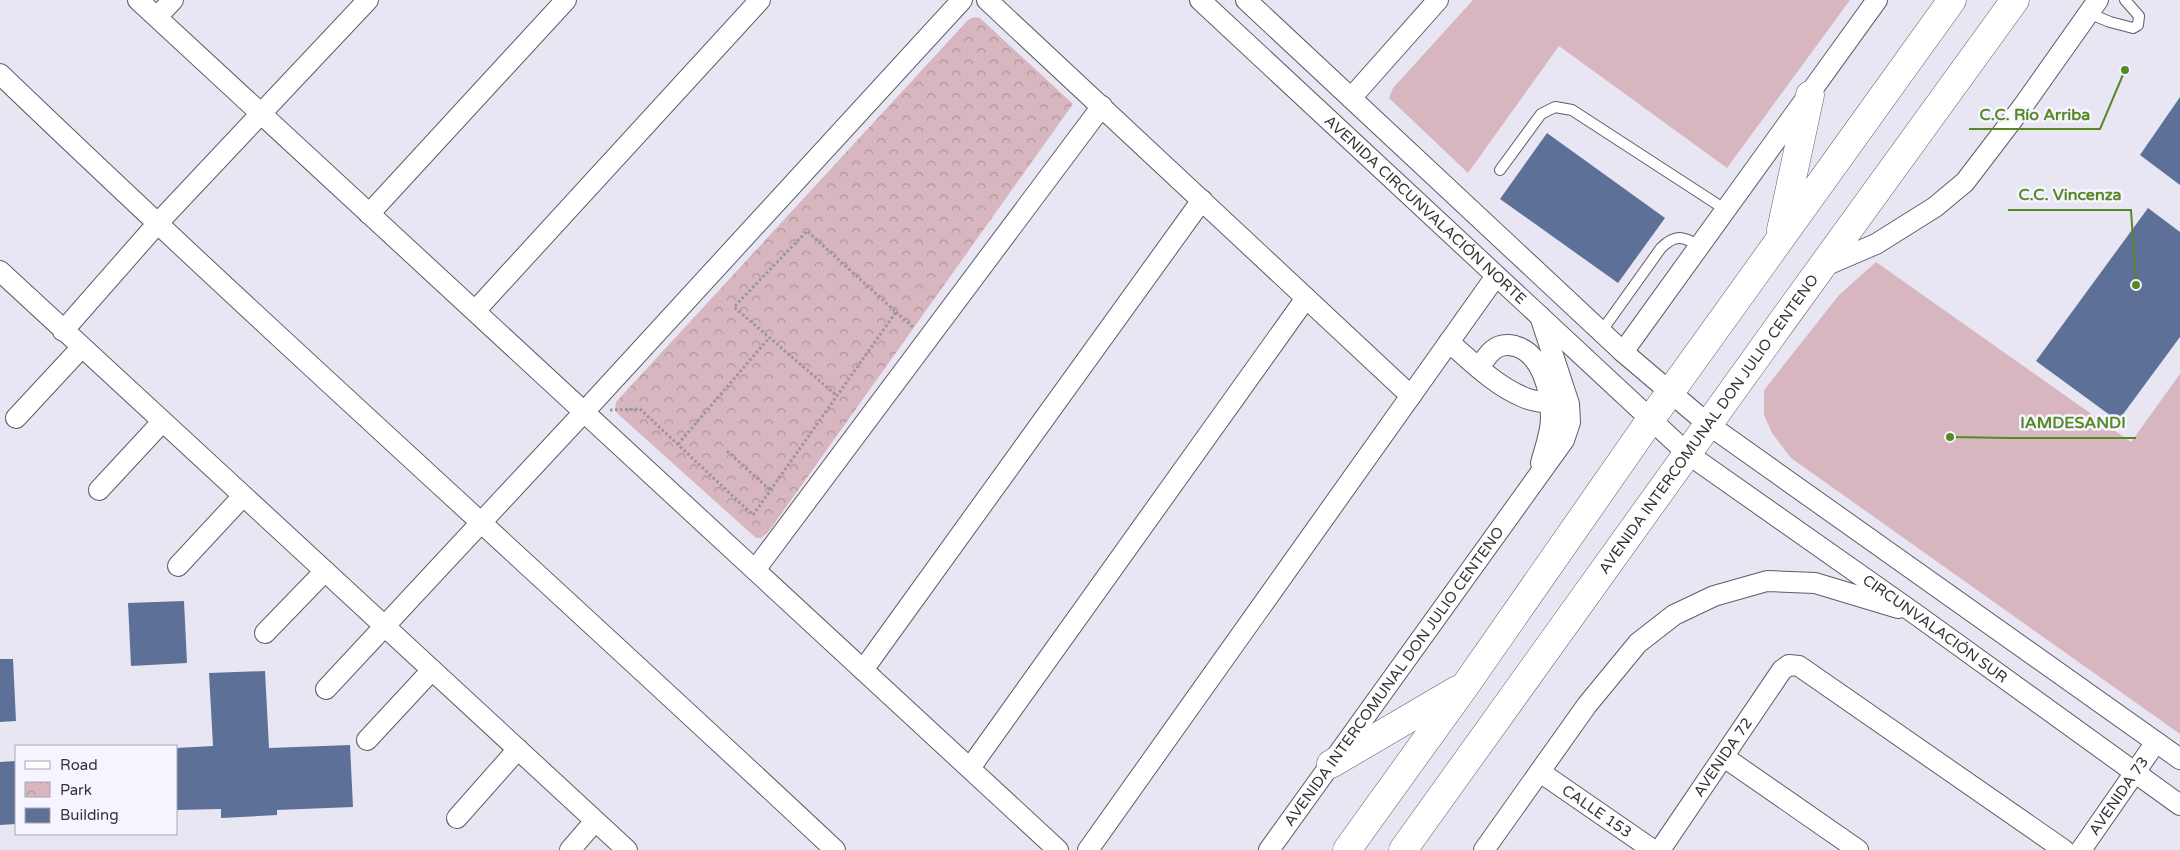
<svg xmlns="http://www.w3.org/2000/svg" width="2180" height="850" viewBox="0 0 2180 850" font-family="'Varela Round',sans-serif">
	<style>
		.grass { fill: #d7b6bf }
		.park { fill: url(#park-crowns) }
		.building { fill: #5d7198 }
		.lines { fill: none; stroke-linecap: round; stroke-linejoin: round }
		.lane-casing { stroke: #5f5d68; stroke-width: 12 }
		.street-casing { stroke: #5f5d68; stroke-width: 22 }
		.primary-casing { stroke: #5f5d68; stroke-width: 29 }
		.path { stroke: #9996a0; stroke-width: 3; stroke-dasharray: 2.5 2.5; stroke-linecap: butt }
		.lane { stroke: #fff; stroke-width: 10 }
		.street { stroke: #fff; stroke-width: 20 }
		.primary { stroke: #fff; stroke-width: 28 }
		.labels { text-anchor: middle; dominant-baseline: central; stroke-width: 5; stroke-linejoin: round; paint-order: stroke }
		.street-label { font-size: 15px; fill: #343338; stroke: #f6f4ff }
		.leader { fill: none; stroke: #558a23; stroke-width: 2 }
		.callout-dot { fill: #558a23; stroke: #f6f4ff; stroke-width: 2 }
		.callout-label { font-size: 16px; text-anchor: middle; font-weight: bold; fill: #558a23; stroke: #f6f4ff; stroke-width: 5; stroke-linejoin: round; paint-order: stroke }
	</style>
	<defs>
		<pattern id="park-crowns" width="20" height="18" patternUnits="userSpaceOnUse" patternTransform="scale(1.25)"><rect width="20" height="18" fill="#d7b6bf"/><path d="M2 6a3 3 0 1 1 6 0M12 15a3 3 0 1 1 6 0" fill="none" stroke="#af959c"/></pattern>
	</defs>
	<rect width="100%" height="100%" fill="#e9e6f4"/>
	<g class="grass">
		<path d="M1473,0H1850L1727,168L1559,46L1468,173L1389,98L1393,88Z"/>
		<path d="M1876,262L2131,442L2180,374V734L1791,458L1772,433L1764,415V390L1839,295Z"/>
	</g>
	<path class="park" d="M975,17L980,18L1073,104L769,531L761,538H756L618,414L615,410L616,402L968,20Z"/>
	<g class="building">
		<path d="M2180,97V185L2140,155Z"/>
		<path d="M1547,133L1665,218L1618,283L1500,199Z"/>
		<path d="M2148,208L2180,232V337L2118,421L2036,361Z"/>
		<path d="M184,601L187,663L131,666L128,603Z"/>
		<path d="M0,659H13L16,721L0,722Z"/>
		<path d="M265,671L269,748L350,745L353,807L277,810V815L221,818V809L176,810V748L213,746L209,673Z"/>
		<path d="M16,761V824L0,825V762Z"/>
	</g>
	<g class="lines">
		<g class="lane-casing">
			<g id="lane">
				<path d="M2088,13L2110,22L2133,28L2138,25L2139,16L2125,0"/>
				<path d="M1500,170L1541,114L1555,107L1572,110L1726,210"/>
				<path d="M1601,332L1661,248C1676,233 1684,237 1700,246"/>
			</g>
		</g>
		<g class="street-casing">
			<g id="street">
				<path d="M138,0L1058,850"/>
				<path d="M987,0L1411,396"/>
				<path id="s1" d="M1200,0L1688,454L1914,613L2180,805"/>
				<path d="M1246,0L1623,352L1709,425L2180,759"/>
				<path d="M157,17L173,0"/>
				<path d="M0,74C274,337 558,590 835,850"/>
				<path d="M1351,98L1438,0"/>
				<path d="M369,214L566,0"/>
				<path d="M1820,268L1876,244L1935,207L1965,182L2023,106L2098,0"/>
				<path d="M0,271L627,850"/>
				<path d="M475,311L760,0"/>
				<path d="M63,331L157,224L368,0"/>
				<path d="M1449,342C1472,362 1495,385 1523,397C1531,401 1541,402 1549,403"/>
				<path d="M1623,352L1877,0"/>
				<path d="M1479,368C1483,362 1487,355 1493,350C1500,344 1507,344 1515,346C1543,354 1551,393 1551,418C1551,433 1545,448 1541,463"/>
				<path d="M16,418L81,348"/>
				<path d="M99,490L162,422"/>
				<path d="M178,566L243,496"/>
				<path d="M755,570L1102,106"/>
				<path d="M265,633L325,571"/>
				<path d="M863,670L1202,200"/>
				<path d="M326,689L584,412L962,0"/>
				<path d="M367,740L432,670"/>
				<path d="M1724,757L1858,850"/>
				<path d="M970,768L1306,298"/>
				<path id="s2" d="M1540,772L1653,850"/>
				<path d="M457,818L518,749"/>
				<path d="M570,850L595,821"/>
				<path d="M1088,850L1496,276"/>
				<path id="s3" d="M1269,850L1564,440L1570,422L1569,404L1540,316"/>
				<path d="M1484,850L1587,705L1638,643L1674,615L1714,596L1767,581L1815,583L1898,608"/>
				<path id="s4" d="M1660,850L1782,670L1789,665L1799,666L2064,850"/>
				<path id="s5" d="M2081,850L2156,742"/>
			</g>
		</g>
		<g class="primary-casing">
			<g id="primary">
				<path d="M1781,230L1810,95"/>
				<path d="M1331,764L1457,690"/>
				<path d="M1347,850L1465,686L1651,419L1952,0"/>
				<path id="s6" d="M1403,850C1607,566 1809,282 2015,0"/>
			</g>
		</g>
		<g class="path">
			<path d="M896,312L914,328"/>
			<path d="M610,410L640,409L753,515L896,312L807,231L734,307L836,395"/>
			<path d="M678,444L769,338"/>
			<path d="M727,451L770,490"/>
		</g>
		<use href="#lane" class="lane"/>
		<use href="#street" class="street"/>
		<use href="#primary" class="primary"/>
	</g>
	<g class="labels">
		<g class="street-label">
			<text stroke="none"><textPath href="#s1" startOffset="308">AVENIDA CIRCUNVALACIÓN NORTE</textPath></text>
			<text stroke="none"><textPath href="#s6" startOffset="524">AVENIDA INTERCOMUNAL DON JULIO CENTENO</textPath></text>
			<text stroke="none"><textPath href="#s1" startOffset="969">CIRCUNVALACIÓN SUR</textPath></text>
			<text stroke="none"><textPath href="#s3" startOffset="214">AVENIDA INTERCOMUNAL DON JULIO CENTENO</textPath></text>
			<text stroke="none"><textPath href="#s4" startOffset="112">AVENIDA 72</textPath></text>
			<text stroke="none"><textPath href="#s5" startOffset="66">AVENIDA 73</textPath></text>
			<text stroke="none"><textPath href="#s2" startOffset="69">CALLE 153</textPath></text>
		</g>
	</g>
	<path class="leader" d="M2125 70L2100 129H1969M2136 285L2131 210H2008M1950 437L2010 438H2136"/>
	<g class="callout-dot">
		<circle cx="2125" cy="70" r="5"/>
		<circle cx="2136" cy="285" r="5"/>
		<circle cx="1950" cy="437" r="5"/>
	</g>
	<g class="callout-label">
		<text x="2035" y="120">C.C. Río Arriba</text>
		<text x="2070" y="200">C.C. Vincenza</text>
		<text x="2073" y="428">IAMDESANDI</text>
	</g>
	<rect x="15" y="745" width="162" height="90" fill="#f6f4ff" stroke="#a8a7af"/>
	<rect x="25" y="761" width="25" height="8" fill="#ffffff" stroke="#a8a7af"/>
	<text x="60" y="770" font-size="15" fill="#343338">Road</text>
	<rect x="25" y="782" width="25" height="15" fill="url(#park-crowns)" stroke="#a8a7af"/>
	<text x="60" y="795" font-size="15" fill="#343338">Park</text>
	<rect x="25" y="808" width="25" height="15" fill="#5d7198" stroke="#a8a7af"/>
	<text x="60" y="820" font-size="15" fill="#343338">Building</text>
</svg>
